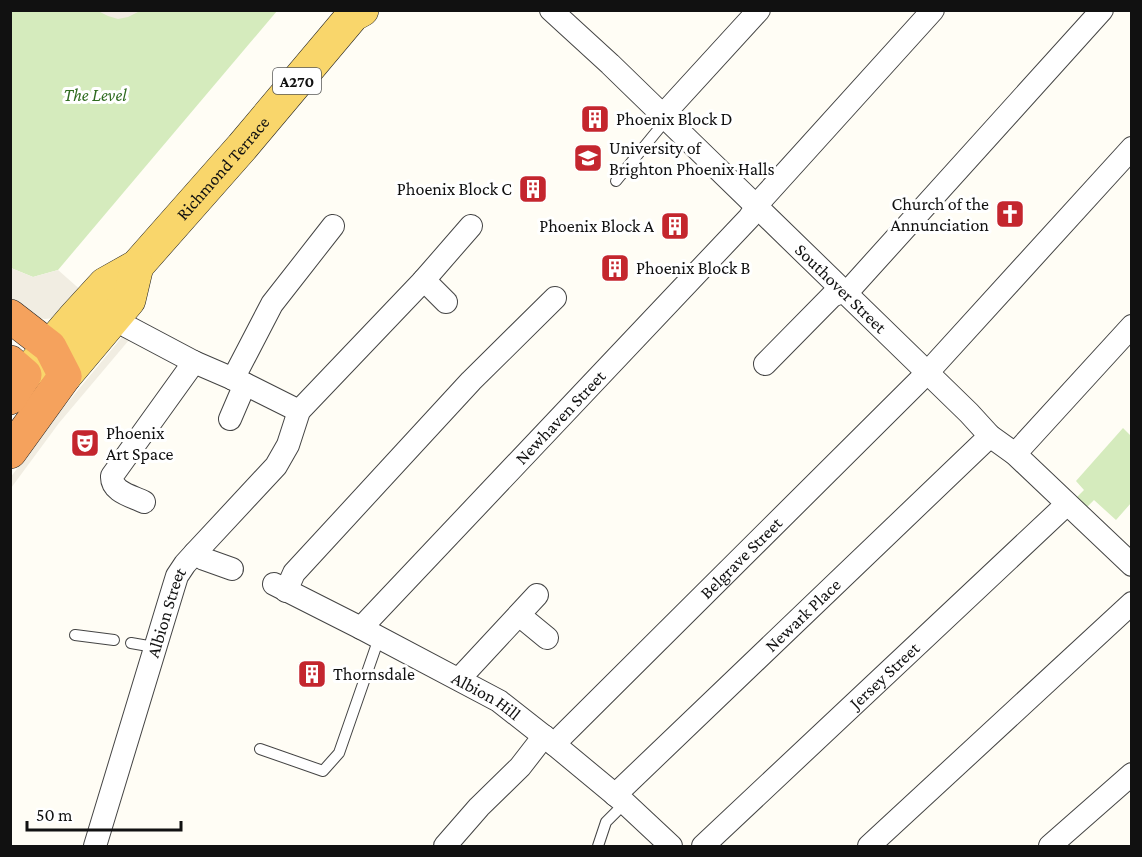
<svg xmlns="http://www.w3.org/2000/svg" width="1142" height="857" viewBox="0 0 1142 857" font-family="'Crimson Pro',serif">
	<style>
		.green { fill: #d5ebbd }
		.plaza { fill: #f1ede2 }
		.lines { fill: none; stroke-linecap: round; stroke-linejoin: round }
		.lane-casing { stroke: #444; stroke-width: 12 }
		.street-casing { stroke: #444; stroke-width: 24 }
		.primary-casing { stroke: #222; stroke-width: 34 }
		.highway-casing { stroke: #222; stroke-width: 34 }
		.lane { stroke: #fff; stroke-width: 10 }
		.street { stroke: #fff; stroke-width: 22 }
		.primary { stroke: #f9d66b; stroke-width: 33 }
		.highway { stroke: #f5a25d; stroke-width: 33 }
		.labels { text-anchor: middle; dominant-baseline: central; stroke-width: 6; stroke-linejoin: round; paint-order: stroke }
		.shield { fill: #fff; stroke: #585858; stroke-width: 1.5 }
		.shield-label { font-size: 16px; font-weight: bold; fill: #111 }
		.park-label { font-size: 18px; font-style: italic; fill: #2f6b1f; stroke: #fff }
		.poi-label { font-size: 18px; fill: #111; stroke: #fff; text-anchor: start }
		.street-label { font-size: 18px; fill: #111; stroke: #fff }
	</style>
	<rect width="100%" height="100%" fill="#fffdf5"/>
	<g class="green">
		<path d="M10,11H277L58,270L33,277L11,268Z"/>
		<path d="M1123,428L1131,436V503L1116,520L1094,500L1087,507L1077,497L1084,490L1076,481Z"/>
	</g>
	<g class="plaza">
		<path d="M98,11H140L128,17L118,19L108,16Z"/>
		<path d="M11,268L33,277L58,270L84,293L53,318L45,319L34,317L11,302Z"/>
		<path d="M122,337L129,340L59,423L11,488L10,478L59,413Z"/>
	</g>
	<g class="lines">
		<g class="lane-casing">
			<g id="lane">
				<path d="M616,181L666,120"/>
				<path d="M75,635L114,640"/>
				<path d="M131,643L154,647"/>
				<path d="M260,749L323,771L339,753L379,638"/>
				<path d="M598,846L606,822L625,803"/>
			</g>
		</g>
		<g class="street-casing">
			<g id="street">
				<path id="s1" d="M551,10L610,64L969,413L990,436L1015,454L1132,565"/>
				<path d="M662,116L759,10"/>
				<path d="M424,280L446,302"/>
				<path d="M116,317L128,327L194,362L245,384L299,411"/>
				<path d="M765,364L832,296L851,288L1102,10"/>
				<path d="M233,379L272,304L333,226"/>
				<path d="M230,419L245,384"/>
				<path d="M1015,454L1132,326"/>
				<path d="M144,502C132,496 111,492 112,476L194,362"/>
				<path d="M195,553L204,559L232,569"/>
				<path id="s2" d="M274,584L361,628L499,701L555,745L625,803L671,846"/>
				<path d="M286,591L294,573L471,381L555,298"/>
				<path d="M519,615L547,638"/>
				<path id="s3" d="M361,628L749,218L762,199L933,10"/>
				<path d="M459,679L537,595"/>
				<path id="s4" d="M555,745L562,736L927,373L1132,148"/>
				<path id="s5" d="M615,795L990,436"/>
				<path id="s6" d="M95,846L173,589L177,576L185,564L195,553L276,466L288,445L299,411L424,280L471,226"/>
				<path d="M445,846L479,807L520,767L544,736"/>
				<path id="s7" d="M703,846L1067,504"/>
				<path d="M869,846L1132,603"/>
				<path d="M1050,846L1132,774"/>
			</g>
		</g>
		<g class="primary-casing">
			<g id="primary">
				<path id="s8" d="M25,375L73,319L105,284L137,266L242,147L353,15L362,10"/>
				<path d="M65,376L129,300L137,266"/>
			</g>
		</g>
		<g class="highway-casing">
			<g id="highway">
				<path d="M10,316L50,347L65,376L10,452"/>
				<path d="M10,362L25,375L10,398"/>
			</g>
		</g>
		<use href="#lane" class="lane"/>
		<use href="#street" class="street"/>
		<use href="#primary" class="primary"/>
		<use href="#highway" class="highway"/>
	</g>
	<defs>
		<g id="building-square" transform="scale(1.5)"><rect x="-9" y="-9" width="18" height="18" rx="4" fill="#c4262e" stroke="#fff"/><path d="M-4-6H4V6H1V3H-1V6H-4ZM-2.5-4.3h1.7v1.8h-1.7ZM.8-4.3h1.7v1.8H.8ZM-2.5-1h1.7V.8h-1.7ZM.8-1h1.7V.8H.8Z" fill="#fff"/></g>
		<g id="university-square" transform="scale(1.5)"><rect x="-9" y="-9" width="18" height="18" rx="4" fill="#c4262e" stroke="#fff"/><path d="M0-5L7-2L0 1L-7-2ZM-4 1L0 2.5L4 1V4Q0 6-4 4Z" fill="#fff"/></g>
		<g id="church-square" transform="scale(1.5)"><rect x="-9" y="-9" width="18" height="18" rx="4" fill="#c4262e" stroke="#fff"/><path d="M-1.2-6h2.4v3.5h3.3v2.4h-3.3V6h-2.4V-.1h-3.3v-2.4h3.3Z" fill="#fff"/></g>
		<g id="theatre-square" transform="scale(1.5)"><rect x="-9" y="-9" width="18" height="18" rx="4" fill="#c4262e" stroke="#fff"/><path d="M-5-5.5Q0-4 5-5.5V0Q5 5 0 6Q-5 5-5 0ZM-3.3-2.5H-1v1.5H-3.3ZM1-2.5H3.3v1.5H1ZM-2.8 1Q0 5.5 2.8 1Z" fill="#fff"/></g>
	</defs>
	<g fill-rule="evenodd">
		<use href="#building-square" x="595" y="119"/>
		<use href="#university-square" x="588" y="158"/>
		<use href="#building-square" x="533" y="189"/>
		<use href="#church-square" x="1010" y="214"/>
		<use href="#building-square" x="675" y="226"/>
		<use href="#building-square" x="615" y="268"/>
		<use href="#theatre-square" x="85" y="443"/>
		<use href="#building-square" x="312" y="674"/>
	</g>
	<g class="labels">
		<rect class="shield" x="273" y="68" width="48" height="26" rx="4.5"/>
		<g class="shield-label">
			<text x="297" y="81">A270</text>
		</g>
		<g class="park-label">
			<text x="95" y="95">The Level</text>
		</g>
		<g class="poi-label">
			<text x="616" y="119">Phoenix Block D</text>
			<text x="609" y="148">University of<tspan x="609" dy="21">Brighton Phoenix Halls</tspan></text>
			<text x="512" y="189" text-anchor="end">Phoenix Block C</text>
			<text x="989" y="204" text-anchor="end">Church of the<tspan x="989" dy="21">Annunciation</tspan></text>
			<text x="654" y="226" text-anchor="end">Phoenix Block A</text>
			<text x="636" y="268">Phoenix Block B</text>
			<text x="106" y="433">Phoenix<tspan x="106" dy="21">Art Space</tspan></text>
			<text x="333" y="674">Thornsdale</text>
		</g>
		<g class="street-label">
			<text stroke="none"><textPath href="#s8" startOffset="288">Richmond Terrace</textPath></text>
			<text stroke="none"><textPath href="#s1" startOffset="402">Southover Street</textPath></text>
			<text stroke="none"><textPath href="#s3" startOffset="290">Newhaven Street</textPath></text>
			<text stroke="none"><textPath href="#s4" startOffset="264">Belgrave Street</textPath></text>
			<text stroke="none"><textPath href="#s6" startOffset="244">Albion Street</textPath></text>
			<text stroke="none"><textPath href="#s5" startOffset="260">Newark Place</textPath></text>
			<text stroke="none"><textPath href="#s7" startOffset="249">Jersey Street</textPath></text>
			<text stroke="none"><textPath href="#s2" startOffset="240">Albion Hill</textPath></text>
		</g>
	</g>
	<rect width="1142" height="857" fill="none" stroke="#111111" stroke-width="24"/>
	<path d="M27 821v9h154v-9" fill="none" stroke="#111111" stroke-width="3"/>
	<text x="36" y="821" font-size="18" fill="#111111" stroke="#ffffff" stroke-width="4.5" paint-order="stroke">50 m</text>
</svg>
